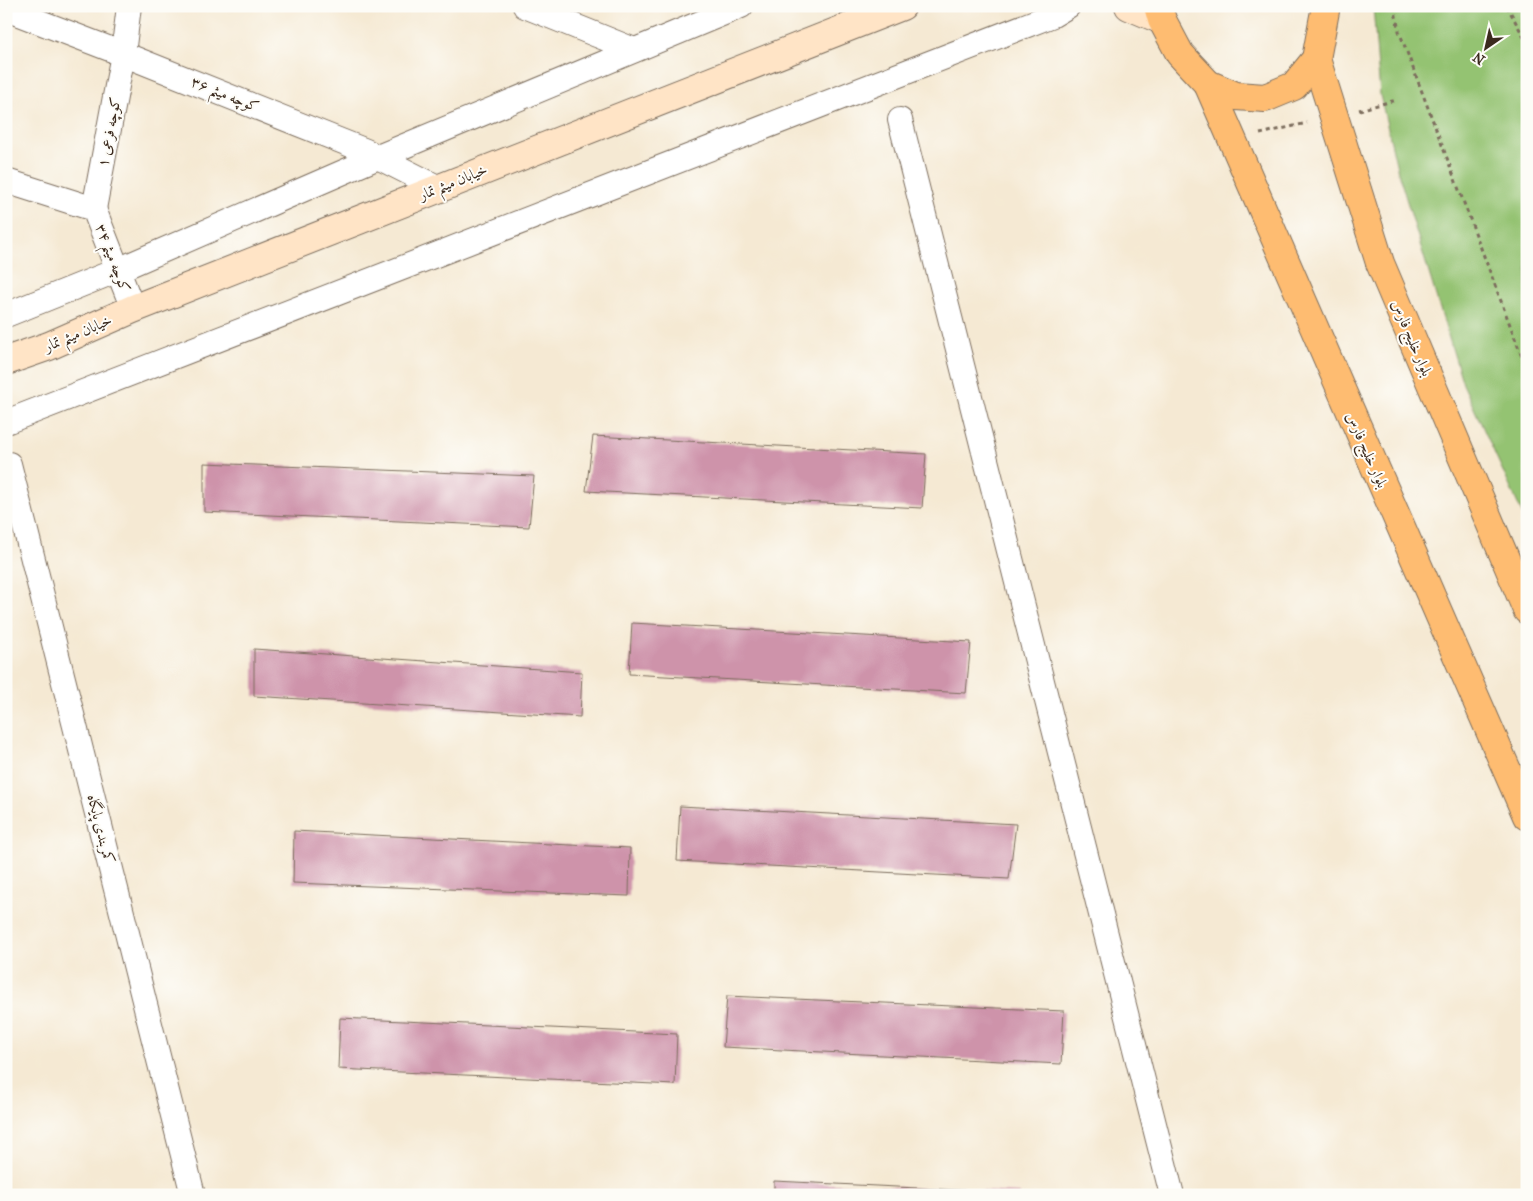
<svg xmlns="http://www.w3.org/2000/svg" width="1533" height="1201" viewBox="0 0 1533 1201" font-family="'IM FELL French Canon',Amiri,serif">
	<style>
		.green { fill: #94c372; stroke: #687648 }
		.building { fill: #ce93aa }
		.lines { fill: none; stroke-linecap: round; stroke-linejoin: round }
		.street-casing { stroke: #7c6d5d; stroke-width: 26 }
		.secondary-casing { stroke: #7c6d5d; stroke-width: 30 }
		.primary-casing { stroke: #7c6d5d; stroke-width: 30 }
		.path { stroke: #7c6d5d; stroke-width: 3; stroke-dasharray: 4 4; stroke-linecap: butt }
		.street { stroke: #fff; stroke-width: 24 }
		.secondary { stroke: #ffe4c6; stroke-width: 28 }
		.primary { stroke: #febc71; stroke-width: 28 }
		.labels { text-anchor: middle; dominant-baseline: central; stroke-width: 4; stroke-linejoin: round; paint-order: stroke }
		.street-label { font-size: 15px; fill: #3b2a1e; stroke: #fdfcf7 }
	</style>
	<rect width="100%" height="100%" fill="#fdfcf7"/>
	<filter id="ink" filterUnits="userSpaceOnUse"><feTurbulence type="fractalNoise" baseFrequency=".02" numOctaves="2"/><feDisplacementMap in="SourceGraphic" scale="10" xChannelSelector="R" yChannelSelector="G"/><feConvolveMatrix kernelMatrix="1 2 1 2 8 2 1 2 1" color-interpolation-filters="sRGB"/></filter>
	<filter id="wash" filterUnits="userSpaceOnUse"><feTurbulence type="fractalNoise" baseFrequency=".0096" numOctaves="4" result="noise"/><feDisplacementMap in="SourceGraphic" scale="20" xChannelSelector="R" yChannelSelector="G"/><feGaussianBlur stdDeviation="1.12" result="paint"/><feColorMatrix in="noise" values="0 0 0 0 0 0 0 0 0 0 0 0 0 0 0 0 0 1.4 0 .05"/><feComposite in="paint" operator="in"/></filter>
	<g filter="url(#wash)">
		<rect width="100%" height="100%" fill="#f5e9d3"/>
		<path class="green" d="M1373,6H1527V524L1463,384L1398,172L1380,95Z"/>
		<g id="blocks">
			<g class="building">
				<path d="M593,436L926,454L922,508L586,491Z"/>
				<path d="M204,463L534,476L529,527L204,512Z"/>
				<path d="M632,623L971,642L966,693L629,674Z"/>
				<path d="M254,649L582,672L580,717L254,696Z"/>
				<path d="M680,806L1016,824L1009,879L677,861Z"/>
				<path d="M294,831L630,848L629,896L293,883Z"/>
				<path d="M727,996L1064,1011L1061,1064L723,1047Z"/>
				<path d="M340,1018L677,1034L675,1085L338,1069Z"/>
				<path d="M774,1181L1020,1193V1195H774Z"/>
			</g>
		</g>
	</g>
	<g filter="url(#ink)">
		<use href="#blocks" fill-opacity="0" stroke="#7c6d5d" stroke-width="1"/>
		<g class="lines">
			<g class="street-casing">
				<g id="street">
					<path d="M525,6L634,50"/>
					<path d="M6,9L123,54L366,151L439,188"/>
					<path d="M900,120L1172,1195"/>
					<path d="M6,181L94,209L133,309"/>
					<path d="M94,209L123,54L129,6"/>
					<path d="M6,315L118,270L378,157L741,6"/>
					<path d="M6,422L1053,15L1068,6"/>
					<path d="M9,464L193,1195"/>
				</g>
			</g>
			<g class="secondary-casing">
				<g id="secondary">
					<path d="M1129,6L1162,20"/>
					<path d="M6,361L49,346L133,309L902,6"/>
				</g>
			</g>
			<g class="primary-casing">
				<g id="primary">
					<path d="M1158,6L1162,20L1180,54L1208,84L1236,96L1265,98L1294,86L1316,59L1325,11L1324,6"/>
					<path d="M1316,59L1380,263L1527,610"/>
					<path d="M1208,84L1527,816"/>
				</g>
			</g>
			<g class="path">
				<path d="M1394,6L1399,31L1527,370"/>
				<path d="M1507,6L1527,43"/>
				<path d="M1359,110L1396,100"/>
				<path d="M1260,134L1307,123"/>
			</g>
			<use href="#street" class="street"/>
			<use href="#secondary" class="secondary"/>
			<use href="#primary" class="primary"/>
		</g>
	</g>
	<g class="labels">
		<g class="street-label">
			<text transform="translate(225 94) rotate(22)">کوچه میثم ۳۶</text>
			<text transform="translate(109 132) rotate(-79)">کوچه فرعی ۱</text>
			<text transform="translate(453 182) rotate(-22)">خیابان میثم تمار</text>
			<text transform="translate(113 258) rotate(69)">کوچه میثم ۳۴</text>
			<text transform="translate(78 333) rotate(-23)">خیابان میثم تمار</text>
			<text transform="translate(1412 338) rotate(67)">بلوار خلیج ‌فارس</text>
			<text transform="translate(1367 450) rotate(66)">بلوار خلیج‌ فارس</text>
			<text transform="translate(101 829) rotate(76)">کمربندی پایگاه</text>
		</g>
	</g>
	<rect width="1533" height="1201" fill="none" stroke="#fdfcf7" stroke-width="25"/>
	<g transform="translate(1486 48) rotate(214)" stroke="#fdfcf7" stroke-width="4" paint-order="stroke">
	<path d="M0-4L9 19L0 12L-9 19Z" fill="#3b2a1e"/>
	<text y="-8" font-size="14" font-weight="bold" text-anchor="middle" fill="#3b2a1e">N</text>
	</g>
</svg>
